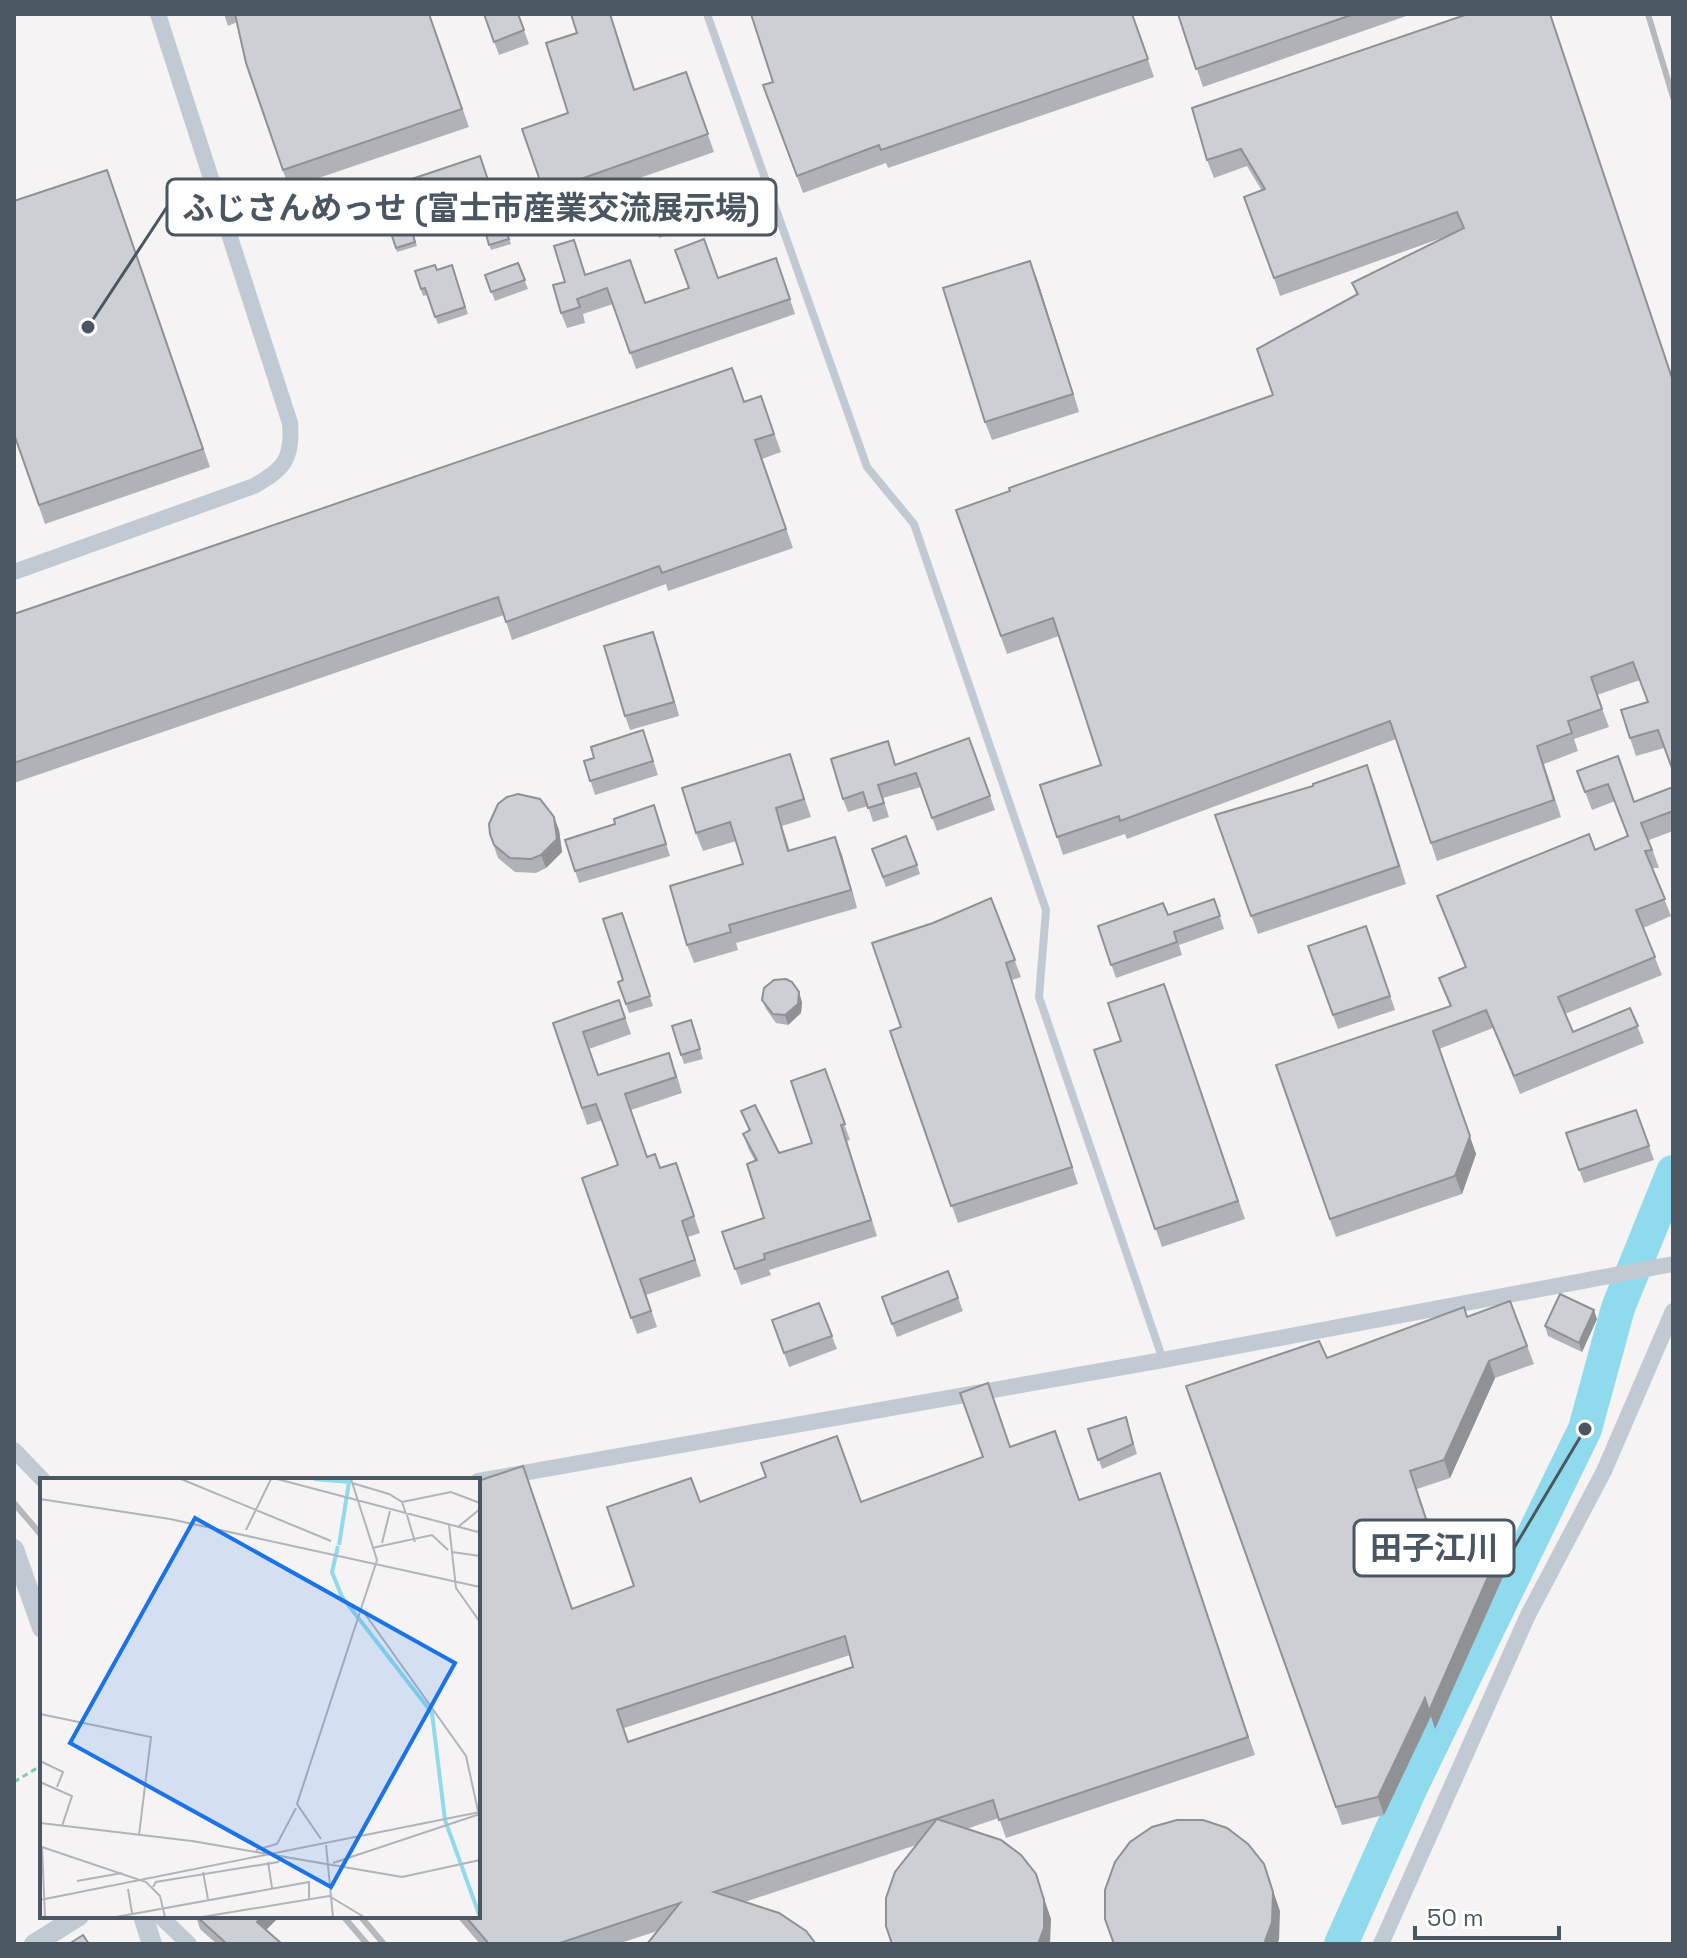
<svg xmlns="http://www.w3.org/2000/svg" width="1687" height="1958" viewBox="0 0 1687 1958" font-family="'Space Grotesk','Noto Sans JP',sans-serif">
	<style>
		.lines { fill: none; stroke-linecap: round; stroke-linejoin: round }
		.river { stroke: #90daee; stroke-width: 34 }
		.path { stroke: #7ad0a6; stroke-width: 3; stroke-dasharray: 6 4; stroke-linecap: butt }
		.service { stroke: #c1cad2; stroke-width: 8 }
		.minor { stroke: #c1cad2; stroke-width: 16 }
		.tertiary { stroke: #c1cad2; stroke-width: 20 }
		.rail { stroke: #b5b8bd; stroke-width: 6 }
		.wall { fill: #b0b2b7; fill-rule: evenodd }
		.shaded-wall { fill: #909195 }
		.building { fill: #cdcfd5; stroke: #909195; stroke-width: 2; fill-rule: evenodd }
		.inset-river { fill: none; stroke: #90daee; stroke-width: 4 }
		.inset-road { fill: none; stroke: #b1b4b9; stroke-width: 2 }
		.view { fill: #1a73e8; fill-opacity: 0.15; stroke: #1a73e8; stroke-width: 4 }
		.inset-edge { fill: none; stroke: #4a5661; stroke-width: 4 }
		.leader { fill: none; stroke: #4a5661; stroke-width: 3 }
		.callout-dot { fill: #4a5661; stroke: #fff; stroke-width: 3 }
		.callout { fill: #fff; stroke: #4a5661; stroke-width: 3 }
		.callout-label { font-size: 32px; text-anchor: middle; font-weight: bold; fill: #4a5661 }
	</style>
	<rect width="100%" height="100%" fill="#f5f3f3"/>
	<g class="lines">
		<path class="river" d="M1341,1944L1411,1787L1585,1429L1618,1308L1673,1172"/>
		<path class="path" d="M14,1782L42,1765"/>
		<path class="service" d="M707,14L867,467L914,524L1046,910L1039,997L1163,1360"/>
		<g class="minor">
			<path d="M14,572L254,486C284,469 293,459 290,423L158,14"/>
			<path d="M14,1450L43,1480"/>
			<path d="M478,1481L1163,1360L1673,1264"/>
			<path d="M160,1916L189,1944"/>
			<path d="M1381,1944L1528,1615L1604,1471L1673,1311"/>
		</g>
		<g class="tertiary">
			<path d="M14,1549L42,1628"/>
			<path d="M143,1916L152,1944"/>
			<path d="M34,1944L79,1916"/>
		</g>
		<g class="rail">
			<path d="M1648,14L1673,97"/>
			<path d="M14,1503L42,1536"/>
			<path d="M343,1916L367,1944"/>
			<path d="M360,1916L384,1944"/>
		</g>
	</g>
	<g class="wall">
		<path d="M224,14H429L469,127L289,188L246,63L237,22L228,26Z"/>
		<path d="M484,14H518L529,44L499,55Z"/>
		<path d="M571,14H610L635,89L686,72L714,152L551,209L522,129L568,113L577,33Z"/>
		<path d="M1132,14L1154,77L888,168L886,163L803,193L763,85L773,82Z"/>
		<path d="M1178,14H1412L1203,87Z"/>
		<path d="M1468,14L1664,748L1636,756L1630,738L1648,702L1640,680L1597,695L1609,727L1574,739L1578,751L1544,764L1561,817L1437,861L1396,739L1127,839L1125,834L1063,855L1040,785L1101,765L1059,636L1007,654L956,510L1273,395L1356,294L1352,283L1450,235L1280,296L1274,278L1262,191L1247,166L1214,178L1207,160Z"/>
		<path d="M480,156L493,193L416,219L403,182Z"/>
		<path d="M107,170L210,467L45,524L14,434Z"/>
		<path d="M672,209L679,232L659,238L652,215Z"/>
		<path d="M503,221L511,244L491,250L484,227Z"/>
		<path d="M410,224L417,246L397,252L390,230Z"/>
		<path d="M574,240L586,275L645,303L776,258L795,314L636,369L613,304L583,314L585,323L567,328L561,313L565,282Z"/>
		<path d="M518,263L528,289L495,301L485,275Z"/>
		<path d="M452,265L468,314L438,324L427,295L423,296L415,271L437,270Z"/>
		<path d="M1037,279L1079,412L992,440L985,422Z"/>
		<path d="M761,396L781,452L762,459L793,548L668,591L666,584L512,640L504,615L14,783V614Z"/>
		<path d="M653,632L679,716L630,730L625,716Z"/>
		<path d="M648,744L658,775L595,795L584,761Z"/>
		<path d="M790,754L811,817L782,826L790,851L835,837L857,908L736,943L738,950L694,963L687,945L743,864L736,841L703,851L696,833Z"/>
		<path d="M1618,756L1634,802L1673,787V831L1649,840L1659,868H1652L1671,916L1643,928L1662,975L1565,1014L1573,1032L1630,1008L1644,1043L1520,1094L1493,1028L1439,1049L1476,1154L1462,1194L1336,1237L1276,1065L1450,1006L1439,978L1465,967L1437,896L1595,850L1628,836L1615,801L1592,810L1577,771Z"/>
		<path d="M895,765L990,796L995,810L937,831L921,787L883,798L889,817L873,822L868,806L848,812L843,799Z"/>
		<path d="M1374,783L1406,884L1258,934L1215,815Z"/>
		<path d="M654,805L670,856L579,883L565,840L615,824Z"/>
		<path d="M554,817L559,830L562,852L546,868L536,873L515,872L498,858L490,834Z"/>
		<path d="M872,849L917,865L920,874L886,887Z"/>
		<path d="M991,898L1021,977L1012,980L1078,1184L958,1223L890,1031L901,1027L933,923Z"/>
		<path d="M1214,899L1224,929L1179,945L1182,955L1116,978L1098,926L1168,915Z"/>
		<path d="M622,913L653,1006L629,1013L618,982L623,980Z"/>
		<path d="M1366,926L1395,1010L1338,1029L1308,946Z"/>
		<path d="M1164,984L1245,1219L1162,1247L1094,1050L1121,1041Z"/>
		<path d="M619,1000L631,1034L589,1049L598,1075L675,1069L682,1093L631,1110L647,1157L660,1168L676,1163L700,1233L688,1237L701,1276L646,1295L657,1327L637,1334L582,1178L618,1165L602,1120L587,1125L553,1023Z"/>
		<path d="M762,1000L802,1002L801,1013L788,1025L776,1023L766,1009Z"/>
		<path d="M691,1020L703,1059L684,1064L672,1026Z"/>
		<path d="M825,1069L850,1140L847,1141L877,1236L769,1270L771,1275L741,1285L722,1232L764,1218L755,1161L749,1150L743,1134L749,1131L741,1111L779,1153L812,1143Z"/>
		<path d="M1636,1110L1654,1160L1584,1183L1566,1133Z"/>
		<path d="M948,1271L963,1311L897,1337L882,1297Z"/>
		<path d="M1510,1301L1534,1364L1495,1378L1450,1478L1417,1489L1427,1519L1506,1570L1435,1729L1431,1716L1384,1815L1342,1825L1186,1386L1327,1358L1467,1317Z"/>
		<path d="M819,1303L837,1349L789,1367L772,1320Z"/>
		<path d="M1597,1319L1582,1352L1548,1336L1545,1326Z"/>
		<path d="M1126,1417L1137,1454L1102,1469L1088,1429Z"/>
		<path d="M1010,1447L1079,1500L1160,1473L1255,1755L1006,1838L999,1818L966,1829L1051,1919L916,1845L618,1944H480L456,1916H478L572,1609L634,1586L700,1502H861ZM850,1655L853,1667L628,1741L624,1728Z"/>
		<path d="M196,1916H280L266,1930L282,1944H217L200,1929Z"/>
	</g>
	<g class="shaded-wall">
		<path d="M1030,261L1037,279L1079,412L1073,394Z"/>
		<path d="M653,632L658,646L679,716L674,702Z"/>
		<path d="M554,817L559,830L562,852L546,868L541,855Z"/>
		<path d="M835,837L842,855L857,908L851,890Z"/>
		<path d="M799,992L802,1002L801,1013L788,1025L785,1015Z"/>
		<path d="M1433,1031L1476,1154L1462,1194L1455,1176Z"/>
		<path d="M1594,1310L1597,1319L1582,1352L1579,1343Z"/>
		<path d="M1489,1361L1495,1378L1450,1478L1444,1460Z"/>
		<path d="M1499,1552L1506,1570L1435,1729L1431,1716L1384,1815L1378,1797L1425,1698Z"/>
		<path d="M1264,1864L1280,1911L1279,1940L1277,1944H1264Z"/>
		<path d="M1042,1892L1051,1919L1050,1944H1038Z"/>
		<path d="M263,1916H280L261,1935L257,1922Z"/>
	</g>
	<g class="building">
		<path d="M235,14H429L462,109L283,170L246,63Z"/>
		<path d="M484,14H518L524,30L494,42Z"/>
		<path d="M571,14H610L634,90L686,72L708,134L544,192L522,129L568,113L546,43L577,33Z"/>
		<path d="M751,14H1132L1148,59L881,150L879,145L797,176L763,85L773,82Z"/>
		<path d="M1178,14H1354L1196,69Z"/>
		<path d="M1468,14H1550L1673,381V771L1658,730L1630,738L1621,710L1648,702L1633,662L1591,677L1602,709L1568,721L1572,733L1537,746L1554,800L1431,843L1390,721L1120,821L1119,816L1057,837L1040,785L1101,765L1053,618L1001,636L956,510L1010,491L1009,488L1273,395L1257,349L1358,294L1352,283L1464,228L1457,212L1274,278L1244,197L1265,189L1241,149L1207,160L1192,108Z"/>
		<path d="M480,156L488,180L411,206L403,182Z"/>
		<path d="M107,170L203,449L39,505L14,434V201Z"/>
		<path d="M503,221L509,239L489,245L484,227Z"/>
		<path d="M410,224L415,242L396,248L390,230Z"/>
		<path d="M704,239L718,278L776,258L790,299L630,353L607,288L577,299L580,307L561,313L553,285L565,282L554,246L574,240L585,275L630,260L645,303L689,288L675,250Z"/>
		<path d="M1030,261L1073,394L985,422L943,288Z"/>
		<path d="M518,263L525,280L491,292L485,275Z"/>
		<path d="M435,265L437,270L452,265L465,307L435,317L425,288L421,289L415,271Z"/>
		<path d="M732,368L744,402L761,396L774,434L755,440L786,529L662,573L659,566L506,622L498,597L14,763V614Z"/>
		<path d="M653,632L674,702L625,716L604,646Z"/>
		<path d="M643,730L653,761L590,781L584,761L594,758L591,747Z"/>
		<path d="M969,738L990,796L932,818L916,773L878,785L884,803L868,808L863,792L843,799L831,759L888,741L895,765Z"/>
		<path d="M790,754L804,799L776,808L788,851L835,837L851,890L729,925L731,932L687,945L670,886L743,864L730,822L696,833L682,788Z"/>
		<path d="M1618,756L1634,802L1673,787V811L1641,823L1652,850L1645,851L1665,899L1636,910L1655,957L1558,997L1573,1032L1630,1008L1638,1026L1514,1076L1486,1010L1433,1031L1470,1136L1455,1176L1330,1219L1276,1065L1451,1006L1439,978L1466,967L1437,896L1589,834L1595,850L1628,836L1608,784L1585,792L1577,771Z"/>
		<path d="M1367,765L1399,866L1251,916L1215,815L1313,786V784Z"/>
		<path d="M518,794L540,799L554,817L557,839L541,855L531,859L510,858L494,845L490,834L489,824L498,804L507,797Z"/>
		<path d="M654,805L666,844L575,871L565,840L615,824L614,819Z"/>
		<path d="M906,836L917,865L883,877L872,849Z"/>
		<path d="M991,898L1015,960L1006,963L1072,1167L951,1206L890,1031L901,1027L872,943L933,923Z"/>
		<path d="M1214,899L1220,916L1174,932L1177,942L1111,965L1098,926L1163,903L1168,915Z"/>
		<path d="M622,913L650,996L626,1004L618,982L623,980L603,919Z"/>
		<path d="M1366,926L1390,996L1333,1015L1308,946Z"/>
		<path d="M786,979L792,982L799,992L798,1004L785,1015L773,1014L762,1000L764,988L774,980Z"/>
		<path d="M1164,984L1238,1201L1155,1229L1094,1050L1121,1041L1108,1003Z"/>
		<path d="M619,1000L625,1018L583,1032L598,1075L669,1053L676,1077L625,1094L647,1157L655,1154L660,1168L676,1163L694,1216L682,1221L695,1260L640,1279L651,1311L631,1318L582,1178L618,1165L596,1104L582,1108L553,1023Z"/>
		<path d="M691,1020L700,1049L681,1055L672,1026Z"/>
		<path d="M825,1069L845,1124L841,1125L871,1220L764,1254L765,1259L735,1269L722,1232L764,1218L747,1164L757,1160L743,1134L750,1130L741,1111L755,1105L779,1153L812,1143L791,1081Z"/>
		<path d="M1636,1110L1649,1146L1579,1170L1566,1133Z"/>
		<path d="M948,1271L958,1298L892,1324L882,1297Z"/>
		<path d="M1560,1294L1594,1310L1579,1343L1545,1326Z"/>
		<path d="M1510,1301L1527,1346L1489,1361L1444,1460L1410,1471L1426,1519L1499,1552L1429,1711L1425,1698L1378,1797L1336,1807L1186,1386L1319,1341L1327,1358L1464,1307L1467,1317Z"/>
		<path d="M819,1303L832,1336L784,1353L772,1320Z"/>
		<path d="M988,1383L1010,1447L1055,1431L1079,1500L1160,1473L1248,1737L999,1820L993,1800L714,1892L779,1913L806,1931L816,1944H647L680,1903L557,1944H489L465,1916H478V1481L523,1466L572,1609L634,1586L607,1507L691,1478L700,1502L766,1477L761,1463L837,1436L861,1502L983,1457L960,1393ZM845,1636L853,1667L628,1742L617,1710Z"/>
		<path d="M1126,1417L1133,1444L1098,1460L1088,1429Z"/>
		<path d="M937,1819L1001,1840L1021,1855L1036,1874L1044,1900V1928L1038,1944H892L886,1926V1898L895,1872Z"/>
		<path d="M1177,1820H1203L1227,1828L1248,1844L1264,1864L1273,1892L1272,1922L1264,1944H1114L1105,1919V1890L1115,1862L1130,1842L1152,1827Z"/>
		<path d="M196,1916H263L257,1922L282,1944H227Z"/>
		<path d="M83,1935L89,1944H69Z"/>
	</g>
	<g transform="translate(40 1478)">
		<rect width="440" height="440" fill="#f5f3f3"/>
		<path class="inset-river" d="M274,1L309,4L299,67M298,68L292,94L302,119L392,235L405,342L440,439"/>
		<path class="inset-road" d="M141,1L291,63M237,1L438,54M312,5L349,16L362,24L366,36M0,21L130,41L440,109M362,24L411,14L440,25M367,37L375,64M409,47L416,110L440,144M418,49L440,31M206,52L231,1M342,65L350,33M332,70L392,57L408,72M412,74L440,78M323,133L426,278L440,342M0,236L111,259L99,357M0,283L23,294L17,309M0,304L32,318L22,348M0,345L152,363L362,399L440,382M281,361L257,326L337,82L311,1M286,367L293,439M2,368L5,439M2,369L106,404L120,418L125,439M216,372L237,366L256,330M228,384L232,410M293,385L440,336M163,394L168,421M37,403L82,395M113,409L116,404L238,384L242,378M88,411L92,435M0,422L440,334M76,439L269,404V421M162,439L289,418L324,439"/>
		<path class="view" d="M155,40L415,185L291,409L30,265Z"/>
		<rect width="440" height="440" class="inset-edge"/>
	</g>
	<path class="leader" d="M88 327L167 207M1585 1429L1514 1548"/>
	<g class="callout-dot">
		<circle cx="88" cy="327" r="8"/>
		<circle cx="1585" cy="1429" r="8"/>
	</g>
	<g class="callout">
		<rect x="167" y="179" width="609" height="56" rx="8"/>
		<rect x="1354" y="1520" width="160" height="56" rx="8"/>
	</g>
	<g class="callout-label">
		<text x="471" y="219">ふじさんめっせ (富士市産業交流展示場)</text>
		<text x="1434" y="1559">田子江川</text>
	</g>
	<rect width="1687" height="1958" fill="none" stroke="#4a5661" stroke-width="32"/>
	<path d="M1415 1926v12h144v-12" fill="none" stroke="#4a5661" stroke-width="4"/>
	<text x="1427" y="1926" font-size="24" fill="#4a5661" stroke="#ffffff" stroke-width="6" paint-order="stroke">50 m</text>
</svg>
